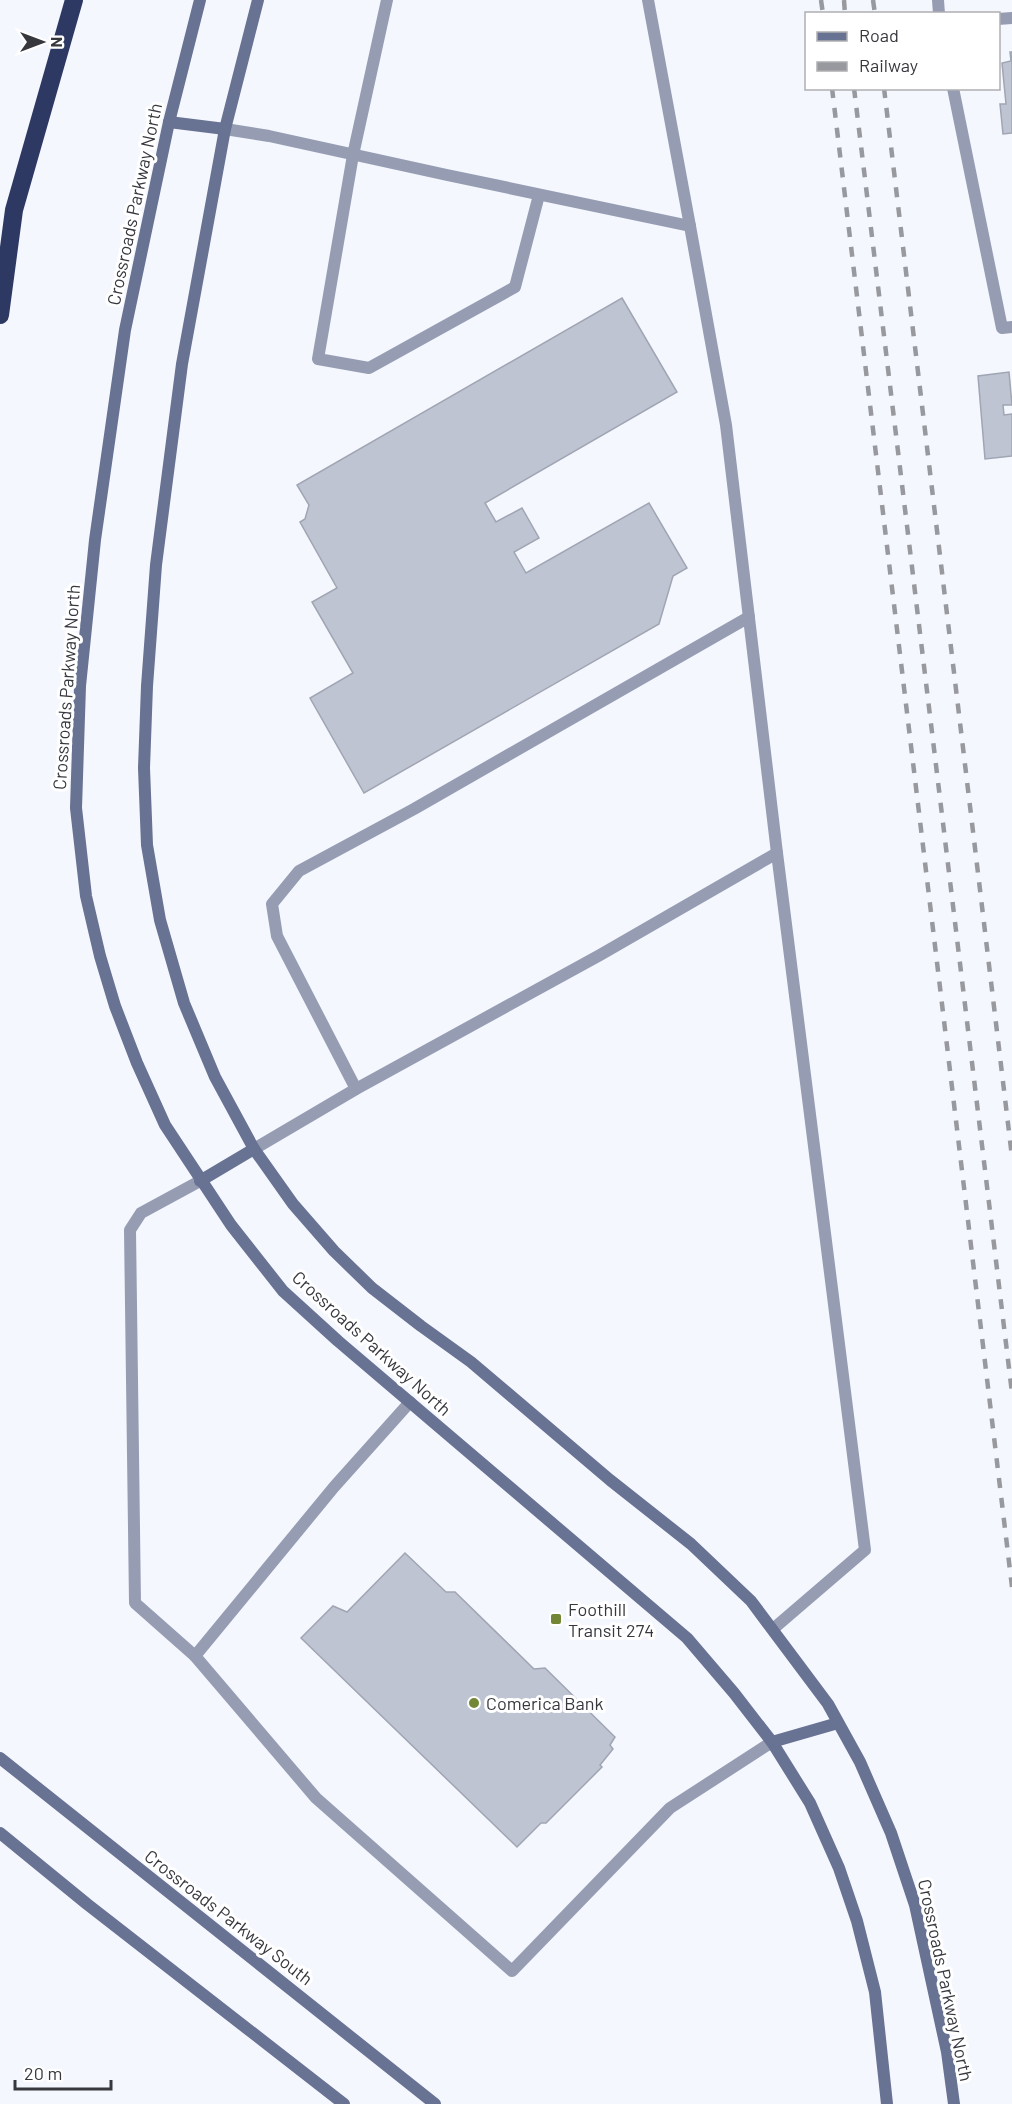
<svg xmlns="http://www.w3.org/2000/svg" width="1012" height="2104" viewBox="0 0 1012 2104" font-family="Barlow,sans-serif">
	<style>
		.building { fill: #bfc4d3; stroke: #a0a5b3; stroke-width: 1.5 }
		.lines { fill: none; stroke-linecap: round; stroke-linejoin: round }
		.lane { stroke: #969db3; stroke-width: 12 }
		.street { stroke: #969db3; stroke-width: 12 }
		.secondary { stroke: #687292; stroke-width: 12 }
		.highway { stroke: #2e3963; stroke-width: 18 }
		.rail { stroke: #97999f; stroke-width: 4.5; stroke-dasharray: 10 10; stroke-linecap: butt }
		.poi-dot { fill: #728636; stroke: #fff; stroke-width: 2 }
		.labels { text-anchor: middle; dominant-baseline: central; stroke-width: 6; stroke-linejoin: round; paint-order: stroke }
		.street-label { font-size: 18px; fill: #36383e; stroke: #fff }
		.poi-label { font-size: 18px; fill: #36383e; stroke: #fff; text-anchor: start }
	</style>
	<rect width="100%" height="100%" fill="#f5f7fe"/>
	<g class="building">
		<path d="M1010,52H1012V133L1003,134L1000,104H1006L1002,63L1011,61Z"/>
		<path d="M622,298L677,392L485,503L496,522L522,508L539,538L514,552L526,573L649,503L687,568L673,576L659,624L364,793L310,698L353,673L312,602L337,588L300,522L305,519L309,505L297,485Z"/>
		<path d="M1009,372L1012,405H1003L1004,415L1012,414V456L985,459L978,376Z"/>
		<path d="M405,1553L446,1592H455L534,1669L545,1668L615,1737L610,1745L613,1749L600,1765L602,1767L546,1823H541L517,1847L301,1638L333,1606L347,1612Z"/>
	</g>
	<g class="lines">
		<g class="lane">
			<path d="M387,0L353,155L318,359L369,368L515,287L539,195"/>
			<path d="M648,0L690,226"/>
			<path d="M225,129L269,136L447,175L690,226L726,425L777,853L865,1550L773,1629"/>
			<path d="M356,1089L277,936L272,904L299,871L414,809L749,617"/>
			<path d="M254,1149L356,1089L600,955L777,853"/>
			<path d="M410,1402L334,1487L195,1656L316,1798L512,1971L670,1808L772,1742"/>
			<path d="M195,1656L135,1603L130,1230L141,1213L200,1181"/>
		</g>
		<g class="street">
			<path d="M938,0L939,14"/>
			<path d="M998,19L1012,18"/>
			<path d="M953,88L1002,328L1012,327"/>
		</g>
		<g class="secondary">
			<path d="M200,0L169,122L125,330L95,540L80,686L76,808L86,896L100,956L115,1006L137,1063L165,1125L231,1225L283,1291L338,1341L687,1638L734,1693L772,1742L810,1803L839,1868L857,1921L875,1992L887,2104"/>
			<path d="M258,0L225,129L182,364L156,565L147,686L144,768L147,845L160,920L184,1003L215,1077L254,1149L293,1204L334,1251L372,1288L421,1326L471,1362L610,1480L691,1544L751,1601L828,1704L860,1762L891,1833L915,1905L947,2052L954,2104"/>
			<path d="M169,122L225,129"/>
			<path d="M200,1181L254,1149"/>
			<path d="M772,1742L838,1723"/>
			<path d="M0,1758L435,2104"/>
			<path d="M0,1833L87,1904L344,2104"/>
		</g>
		<path class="highway" d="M0,315L14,210L74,0"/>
		<g class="rail">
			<path d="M821,0L823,14"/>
			<path d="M844,0L845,14"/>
			<path d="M873,0L875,14"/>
			<path d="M832,88L1012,1587"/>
			<path d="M854,88L1012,1393"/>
			<path d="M884,88L1012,1157"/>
		</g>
	</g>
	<g class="poi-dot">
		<rect x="550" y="1613" width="12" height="12" rx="3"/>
		<circle cx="474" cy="1703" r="6"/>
	</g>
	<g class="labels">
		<g class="street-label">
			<text transform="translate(134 204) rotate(-78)">Crossroads Parkway North</text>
			<text transform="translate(66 687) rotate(-86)">Crossroads Parkway North</text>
			<text transform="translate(372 1343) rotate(42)">Crossroads Parkway North</text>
			<text transform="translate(229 1917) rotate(38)">Crossroads Parkway South</text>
			<text transform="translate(946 1980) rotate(78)">Crossroads Parkway North</text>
		</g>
		<g class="poi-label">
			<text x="568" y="1609">Foothill<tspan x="568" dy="21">Transit 274</tspan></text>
			<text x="486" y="1703">Comerica Bank</text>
		</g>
	</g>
	<rect x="805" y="12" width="195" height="78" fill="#ffffff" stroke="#afafb2" stroke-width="1.5"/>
	<rect x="817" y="32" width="30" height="9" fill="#687292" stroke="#afafb2" stroke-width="1.5"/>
	<text x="859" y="42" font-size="18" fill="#36383e">Road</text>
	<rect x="817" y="62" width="30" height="9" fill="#97999f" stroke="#afafb2" stroke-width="1.5"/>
	<text x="859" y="72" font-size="18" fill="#36383e">Railway</text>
	<g transform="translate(42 42) rotate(90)" stroke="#ffffff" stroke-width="4.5" paint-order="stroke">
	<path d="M0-4.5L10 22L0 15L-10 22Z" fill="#36383e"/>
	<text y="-9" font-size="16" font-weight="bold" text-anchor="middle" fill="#36383e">N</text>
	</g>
	<path d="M15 2080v9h96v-9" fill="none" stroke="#36383e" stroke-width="3"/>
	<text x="24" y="2080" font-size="18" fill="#36383e" stroke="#ffffff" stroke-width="4.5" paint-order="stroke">20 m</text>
</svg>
